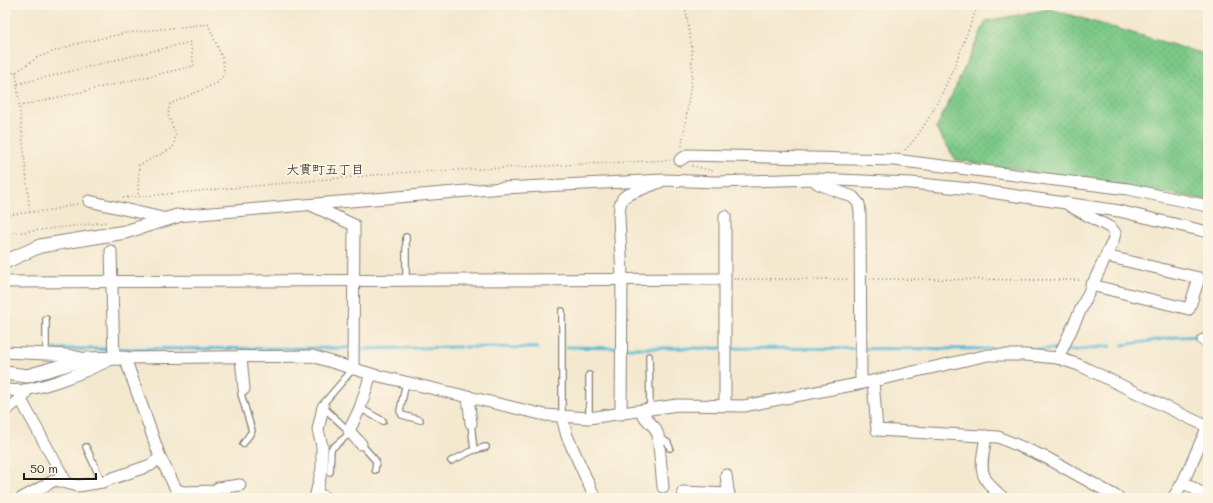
<svg xmlns="http://www.w3.org/2000/svg" width="1213" height="503" viewBox="0 0 1213 503" font-family="Mali,'Klee One',sans-serif">
	<style>
		.grass { fill: url(#grass-dots); stroke: #4c7251 }
		.lines { fill: none; stroke-linecap: round; stroke-linejoin: round }
		.stream { stroke: #57b9d5; stroke-width: 3 }
		.service-casing { stroke: #888276; stroke-width: 8 }
		.minor-casing { stroke: #888276; stroke-width: 13 }
		.tertiary-casing { stroke: #888276; stroke-width: 15 }
		.path { stroke: #888276; stroke-width: 1.5; stroke-dasharray: 1 3; stroke-linecap: butt }
		.service { stroke: #fff; stroke-width: 5.5 }
		.minor { stroke: #fff; stroke-width: 11 }
		.tertiary { stroke: #fff; stroke-width: 13 }
		.labels { text-anchor: middle; dominant-baseline: central; stroke-width: 4; stroke-linejoin: round; paint-order: stroke }
		.neighbourhood-label { font-size: 13px; fill: #1c1c1c; stroke: #fcf5e5 }
	</style>
	<defs>
		<pattern id="grass-dots" width="8" height="8" patternUnits="userSpaceOnUse"><rect width="8" height="8" fill="#7bc886"/><path d="M2 2h.1M6 6h.1" fill="none" stroke="#6aab73" stroke-width="1.8" stroke-linecap="round"/></pattern>
	</defs>
	<rect width="100%" height="100%" fill="#fcf5e5"/>
	<filter id="ink" filterUnits="userSpaceOnUse"><feTurbulence type="fractalNoise" baseFrequency=".025" numOctaves="2"/><feDisplacementMap in="SourceGraphic" scale="8" xChannelSelector="R" yChannelSelector="G"/><feConvolveMatrix kernelMatrix="1 2 1 2 8 2 1 2 1" color-interpolation-filters="sRGB"/></filter>
	<filter id="wash" filterUnits="userSpaceOnUse"><feTurbulence type="fractalNoise" baseFrequency=".012" numOctaves="4" result="noise"/><feDisplacementMap in="SourceGraphic" scale="16" xChannelSelector="R" yChannelSelector="G"/><feGaussianBlur stdDeviation="0.9" result="paint"/><feColorMatrix in="noise" values="0 0 0 0 0 0 0 0 0 0 0 0 0 0 0 0 0 1.4 0 .05"/><feComposite in="paint" operator="in"/></filter>
	<g filter="url(#wash)">
		<rect width="100%" height="100%" fill="#f4e8cf"/>
		<path class="grass" d="M1050,9L1208,55V200L956,160L936,129L986,21Z"/>
		<g class="lines">
			<g class="stream">
				<path d="M1123,345L1177,337L1202,336"/>
				<path d="M465,347L537,348"/>
				<path d="M567,347L615,348"/>
				<path d="M626,348L1057,349"/>
				<path d="M55,349H111"/>
				<path d="M117,349L349,348"/>
				<path d="M359,349L460,347"/>
				<path d="M1066,351L1110,346"/>
			</g>
		</g>
	</g>
	<g filter="url(#ink)">
		<g class="lines">
			<g class="service-casing">
				<g id="service">
					<path d="M406,237V279"/>
					<path d="M46,353V319"/>
					<path d="M649,356L650,408"/>
					<path d="M589,375V418"/>
					<path d="M406,382L400,411L402,415L420,420"/>
					<path d="M360,408L383,421"/>
					<path d="M562,417V311"/>
					<path d="M471,423L474,450"/>
					<path d="M658,436L668,443L670,448"/>
					<path d="M243,444L252,431L241,394L244,389"/>
					<path d="M361,444L376,461L375,470"/>
					<path d="M86,447L102,482"/>
					<path d="M451,461L474,450L486,447"/>
					<path d="M330,472L331,449L348,435L349,431L323,407V404L353,369"/>
				</g>
			</g>
			<g class="minor-casing">
				<g id="minor">
					<path d="M680,160L688,155L895,160L1128,189L1208,206"/>
					<path d="M815,181L819,184L853,197L859,204L860,212L861,382"/>
					<path d="M89,201L167,219"/>
					<path d="M311,205L354,225L353,369"/>
					<path d="M177,216L502,188L664,180L716,182L814,179L911,183L970,189L1119,211L1208,232"/>
					<path d="M725,216V405"/>
					<path d="M5,282L724,279"/>
					<path d="M1091,285L1189,309L1199,278L1106,256"/>
					<path d="M1203,340H1208"/>
					<path d="M5,352L68,355L86,359"/>
					<path d="M241,357L244,389"/>
					<path d="M1058,358L1113,241L1115,233L1111,228L1070,206"/>
					<path d="M873,381L877,430L998,437L1047,458L1119,498"/>
					<path d="M5,389C28,397 91,369 114,358L111,251"/>
					<path d="M468,396L471,423"/>
					<path d="M20,398L66,482"/>
					<path d="M5,411L25,395"/>
					<path d="M639,411L655,428L658,435L663,487"/>
					<path d="M621,414L622,276L619,217L620,205L623,198L627,195L660,182"/>
					<path d="M562,417L567,436L595,498"/>
					<path d="M986,436C981,469 976,475 1003,498"/>
					<path d="M361,444L349,431L360,408L371,374"/>
					<path d="M160,457L176,489L183,492L215,491L218,488L240,485"/>
					<path d="M726,475L729,498"/>
					<path d="M1183,482L1208,497"/>
					<path d="M683,492L729,494"/>
					<path d="M317,494L328,498"/>
					<path d="M22,498L55,480L78,486L102,482L151,465L160,457L125,358L312,356L371,374L545,415L589,418L677,405L744,406L873,381L988,355H1025L1058,358L1079,365L1208,427"/>
					<path d="M315,498L322,469V446L318,430L323,407"/>
					<path d="M1173,498L1183,482L1208,426"/>
				</g>
			</g>
			<g class="tertiary-casing">
				<g id="tertiary">
					<path d="M5,262L40,246L125,232L177,216"/>
					<path d="M5,373L27,376L86,359L125,358"/>
				</g>
			</g>
			<g class="path">
				<path d="M16,72L30,213"/>
				<path d="M5,75L16,72L38,57L75,44L126,33L208,24L223,60L224,75L217,83L170,104L168,115L176,135L173,148L139,165L138,196"/>
				<path d="M18,84L190,42L194,66L20,106"/>
				<path d="M682,146L692,76V49L685,5"/>
				<path d="M905,150C938,116 960,52 977,7"/>
				<path d="M692,166L714,171"/>
				<path d="M123,198L395,173L670,160"/>
				<path d="M5,215L52,210L80,203"/>
				<path d="M5,234L108,222"/>
				<path d="M734,279H850"/>
				<path d="M870,279L1082,280"/>
			</g>
			<use href="#service" class="service"/>
			<use href="#minor" class="minor"/>
			<use href="#tertiary" class="tertiary"/>
		</g>
	</g>
	<g class="labels">
		<g class="neighbourhood-label">
			<text x="325" y="168">大貫町五丁目</text>
		</g>
	</g>
	<rect width="1213" height="503" fill="none" stroke="#fcf5e5" stroke-width="20"/>
	<path d="M24 473v6h72v-6" fill="none" stroke="#1c1c1c" stroke-width="2"/>
	<text x="30" y="473" font-size="12" fill="#1c1c1c" stroke="#fcf5e5" stroke-width="3" paint-order="stroke">50 m</text>
</svg>
